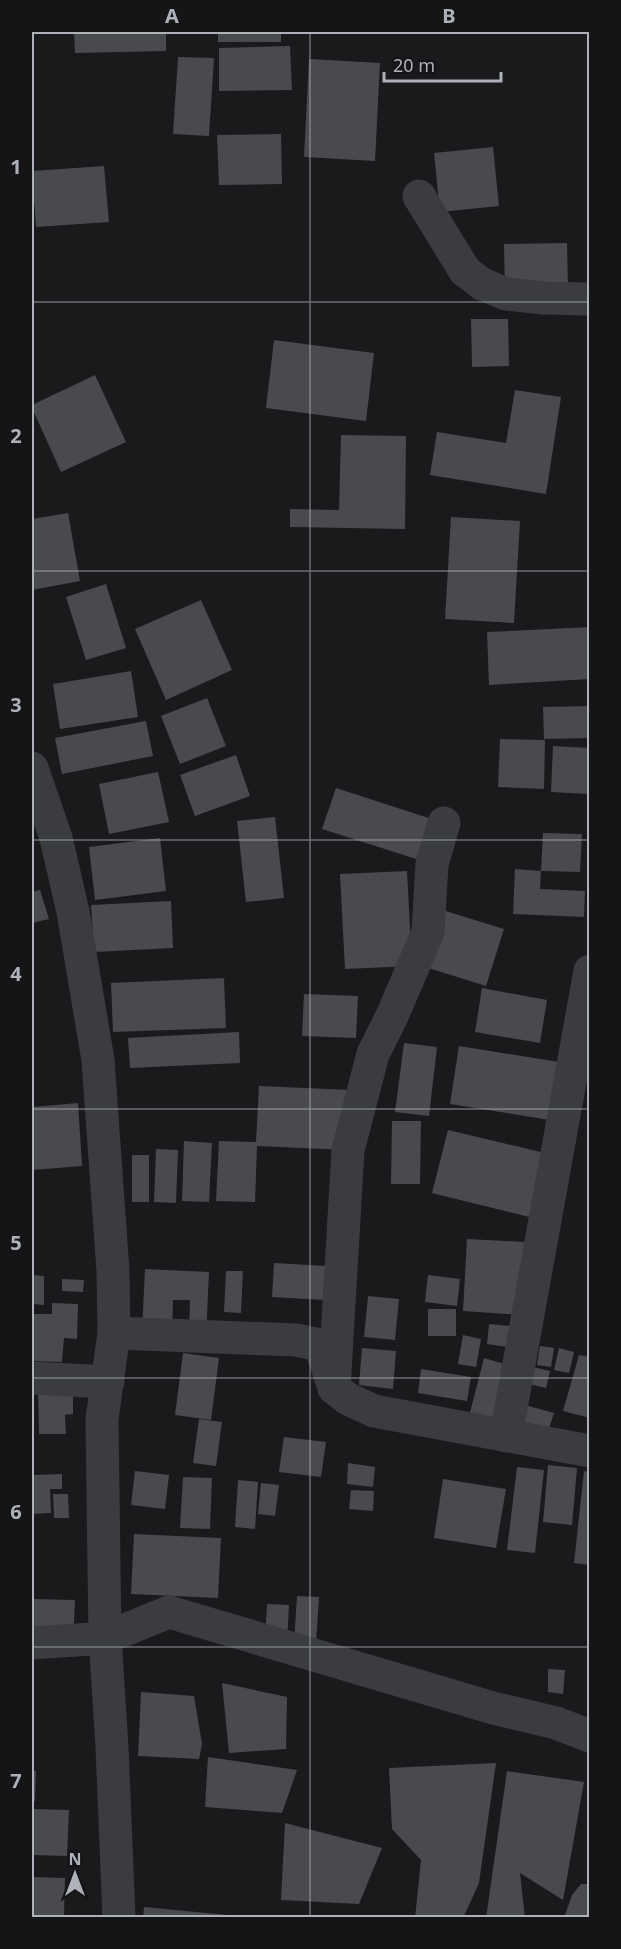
<svg xmlns="http://www.w3.org/2000/svg" width="621" height="1949" viewBox="0 0 621 1949" font-family="'Noto Sans',sans-serif">
	<style>
		.building { fill: #494a4e }
		.lines { fill: none; stroke-linecap: round; stroke-linejoin: round }
		.minor { stroke: #3b3c40; stroke-width: 33 }
		.grid { fill: none; stroke: #adb2ba; stroke-width: 1.5; stroke-opacity: 0.55 }
		.neatline { fill: none; stroke: #adb2ba; stroke-width: 2 }
		.grid-label { font-size: 20px; text-anchor: middle; font-weight: bold; fill: #adb2ba }
	</style>
	<rect width="100%" height="100%" fill="#1a1a1c"/>
	<g class="building">
		<path d="M74,32H166V51L75,53Z"/>
		<rect x="218" y="32" width="63" height="10"/>
		<path d="M290,46L292,90L219,91V48Z"/>
		<path d="M178,57L214,58L209,136L173,134Z"/>
		<path d="M309,59L380,63L375,161L304,157Z"/>
		<path d="M281,134L282,184L219,185L217,135Z"/>
		<path d="M493,147L499,206L440,212L434,153Z"/>
		<path d="M104,166L109,222L36,227L32,171Z"/>
		<path d="M567,243L568,287L505,289L504,244Z"/>
		<path d="M471,319H508L509,366L472,367Z"/>
		<path d="M274,340L374,353L366,421L266,408Z"/>
		<path d="M95,375L126,442L61,472L32,408V405Z"/>
		<path d="M515,390L561,397L546,494L430,475L437,432L506,443Z"/>
		<path d="M341,435L406,436L405,529L290,527V509L339,510Z"/>
		<path d="M68,513L80,581L32,590V519Z"/>
		<path d="M451,517L520,521L514,623L445,619Z"/>
		<path d="M106,584L126,648L86,660L66,597Z"/>
		<path d="M201,600L232,670L166,700L135,629Z"/>
		<path d="M590,627V679L489,685L487,632Z"/>
		<path d="M131,671L138,717L60,729L53,684Z"/>
		<path d="M207,698L226,746L180,764L161,716Z"/>
		<path d="M590,706V738L544,739L543,707Z"/>
		<path d="M146,721L153,756L62,774L55,738Z"/>
		<path d="M500,739L545,740L544,789L498,787Z"/>
		<path d="M553,746L590,748V794L551,792Z"/>
		<path d="M236,755L250,796L195,816L180,775Z"/>
		<path d="M158,772L169,822L109,834L99,784Z"/>
		<path d="M336,788L444,823L432,864L322,829Z"/>
		<path d="M275,817L284,898L246,902L237,821Z"/>
		<path d="M543,833L582,834L580,872L541,871Z"/>
		<path d="M160,838L166,891L95,900L89,847Z"/>
		<path d="M515,869L541,871L540,889L585,891L584,917L513,914Z"/>
		<path d="M407,871L412,966L345,969L340,874Z"/>
		<path d="M40,890L49,919L32,923V892Z"/>
		<path d="M171,901L173,948L94,952L91,905Z"/>
		<path d="M439,909L504,929L486,986L422,966Z"/>
		<path d="M224,978L226,1028L113,1032L111,983Z"/>
		<path d="M482,988L547,1000L540,1043L475,1032Z"/>
		<path d="M304,994L358,996L356,1038L302,1036Z"/>
		<path d="M239,1032L240,1063L130,1068L128,1038Z"/>
		<path d="M404,1043L437,1047L429,1116L395,1112Z"/>
		<path d="M459,1046L565,1063L556,1121L450,1104Z"/>
		<path d="M259,1086L351,1090L348,1150L257,1146L255,1202L216,1201L219,1141L256,1142Z"/>
		<path d="M78,1103L82,1166L32,1170V1107Z"/>
		<path d="M392,1121H421L420,1184H391Z"/>
		<path d="M448,1130L545,1153L529,1217L432,1193Z"/>
		<path d="M184,1141L212,1143L209,1202L182,1201Z"/>
		<path d="M156,1149L178,1150L176,1203L154,1202Z"/>
		<rect x="132" y="1155" width="17" height="47"/>
		<path d="M467,1239L526,1242L521,1315L463,1311Z"/>
		<path d="M274,1263L326,1266L325,1300L272,1297Z"/>
		<path d="M145,1269L209,1272L206,1336L189,1335L190,1300H173L172,1334L142,1333Z"/>
		<path d="M226,1271H243L241,1313L224,1312Z"/>
		<path d="M32,1275L44,1276V1305L32,1304Z"/>
		<path d="M428,1275L460,1279L457,1306L425,1302Z"/>
		<path d="M62,1279L84,1280L83,1292L62,1291Z"/>
		<path d="M368,1296L399,1299L395,1340L364,1337Z"/>
		<path d="M52,1303L78,1304L77,1339L64,1338L62,1362L32,1361V1314H52Z"/>
		<rect x="428" y="1309" width="28" height="27"/>
		<path d="M489,1324L510,1326L508,1347L487,1344Z"/>
		<path d="M463,1335L481,1339L476,1367L458,1364Z"/>
		<path d="M540,1346L554,1348L551,1367L537,1365Z"/>
		<path d="M362,1348L396,1351L393,1389L359,1385Z"/>
		<path d="M559,1348L574,1352L569,1373L554,1370Z"/>
		<path d="M183,1353L219,1358L211,1420L175,1415Z"/>
		<path d="M579,1355L590,1357V1418L563,1411Z"/>
		<path d="M484,1358L515,1367L499,1432L467,1424Z"/>
		<path d="M533,1367L550,1371L546,1388L529,1384Z"/>
		<path d="M421,1369L471,1377L467,1401L418,1393Z"/>
		<path d="M73,1387V1414L65,1415L66,1434H39L38,1388Z"/>
		<path d="M525,1405L554,1413L548,1432L520,1424Z"/>
		<path d="M199,1419L222,1422L216,1466L193,1463Z"/>
		<path d="M284,1437L326,1442L321,1477L279,1472Z"/>
		<path d="M348,1463L375,1467L373,1487L347,1484Z"/>
		<path d="M548,1465L577,1468L572,1525L543,1522Z"/>
		<path d="M517,1467L544,1470L535,1553L507,1550Z"/>
		<path d="M135,1471L169,1475L165,1509L131,1505Z"/>
		<path d="M584,1471L590,1472V1565L574,1563Z"/>
		<path d="M62,1474V1489H50L51,1513L32,1514V1475Z"/>
		<path d="M183,1477L212,1478L210,1529L180,1528Z"/>
		<path d="M443,1479L506,1489L496,1548L434,1538Z"/>
		<path d="M238,1480L258,1482L255,1529L235,1527Z"/>
		<path d="M261,1483L279,1485L275,1516L258,1514Z"/>
		<path d="M351,1490L374,1491L373,1511L349,1509Z"/>
		<path d="M53,1494H68L69,1518H54Z"/>
		<path d="M134,1534L221,1538L218,1598L131,1594Z"/>
		<path d="M297,1596L319,1597L316,1643L294,1642Z"/>
		<path d="M32,1599L75,1600L73,1645L32,1644Z"/>
		<path d="M267,1604L289,1605L287,1642L265,1641Z"/>
		<path d="M548,1669L565,1670L563,1694L548,1692Z"/>
		<path d="M222,1683L287,1697L286,1749L229,1753Z"/>
		<path d="M141,1692L194,1696L202,1744L199,1759L138,1756Z"/>
		<path d="M208,1757L297,1770L282,1813L205,1807Z"/>
		<path d="M496,1763L479,1883L463,1918H415L421,1860L392,1829L389,1768Z"/>
		<path d="M32,1771H36L35,1801H32Z"/>
		<path d="M507,1771L584,1782L563,1900L520,1873L525,1918H486Z"/>
		<path d="M32,1809L69,1810L67,1856L32,1855Z"/>
		<path d="M285,1823L382,1848L359,1904L281,1900Z"/>
		<path d="M32,1877L65,1878L64,1918H33Z"/>
		<path d="M581,1884H590V1918H564L572,1895Z"/>
		<path d="M144,1907L238,1916V1918H143Z"/>
	</g>
	<g class="lines">
		<g class="minor">
			<path d="M419,196L465,271L482,284L506,294L544,298L590,299"/>
			<path d="M32,768L56,838L73,912L98,1060L113,1271L114,1333L102,1419L103,1494L105,1638L112,1747L119,1918"/>
			<path d="M114,1333L296,1340L320,1345L334,1388L348,1150L373,1054L392,1016L428,932L432,864L444,823"/>
			<path d="M32,1378L108,1382"/>
			<path d="M334,1388L348,1399L374,1411L590,1451"/>
			<path d="M506,1436L590,971"/>
			<path d="M32,1643L105,1638L169,1612L493,1708L556,1723L590,1736"/>
		</g>
	</g>
	<path class="grid" d="M310,32V1918M32,302H590M32,571H590M32,840H590M32,1109H590M32,1378H590M32,1647H590"/>
	<rect width="621" height="1949" fill="none" stroke="#151517" stroke-width="66"/>
	<g transform="translate(75 1874)" stroke="#151517" stroke-width="4.5" paint-order="stroke">
	<path d="M0-4.5L10 22L0 15L-10 22Z" fill="#adb2ba"/>
	<text y="-9" font-size="16" font-weight="bold" text-anchor="middle" fill="#adb2ba">N</text>
	</g>
	<path d="M384 72v9h117v-9" fill="none" stroke="#adb2ba" stroke-width="3"/>
	<text x="393" y="72" font-size="18" fill="#adb2ba" stroke="#151517" stroke-width="4.5" paint-order="stroke">20 m</text>
	<rect x="33" y="33" width="555" height="1883" class="neatline"/>
	<g class="grid-label">
		<text x="172" y="23">A</text>
		<text x="449" y="23">B</text>
		<text x="16" y="174">1</text>
		<text x="16" y="443">2</text>
		<text x="16" y="712">3</text>
		<text x="16" y="981">4</text>
		<text x="16" y="1250">5</text>
		<text x="16" y="1519">6</text>
		<text x="16" y="1788">7</text>
	</g>
</svg>
